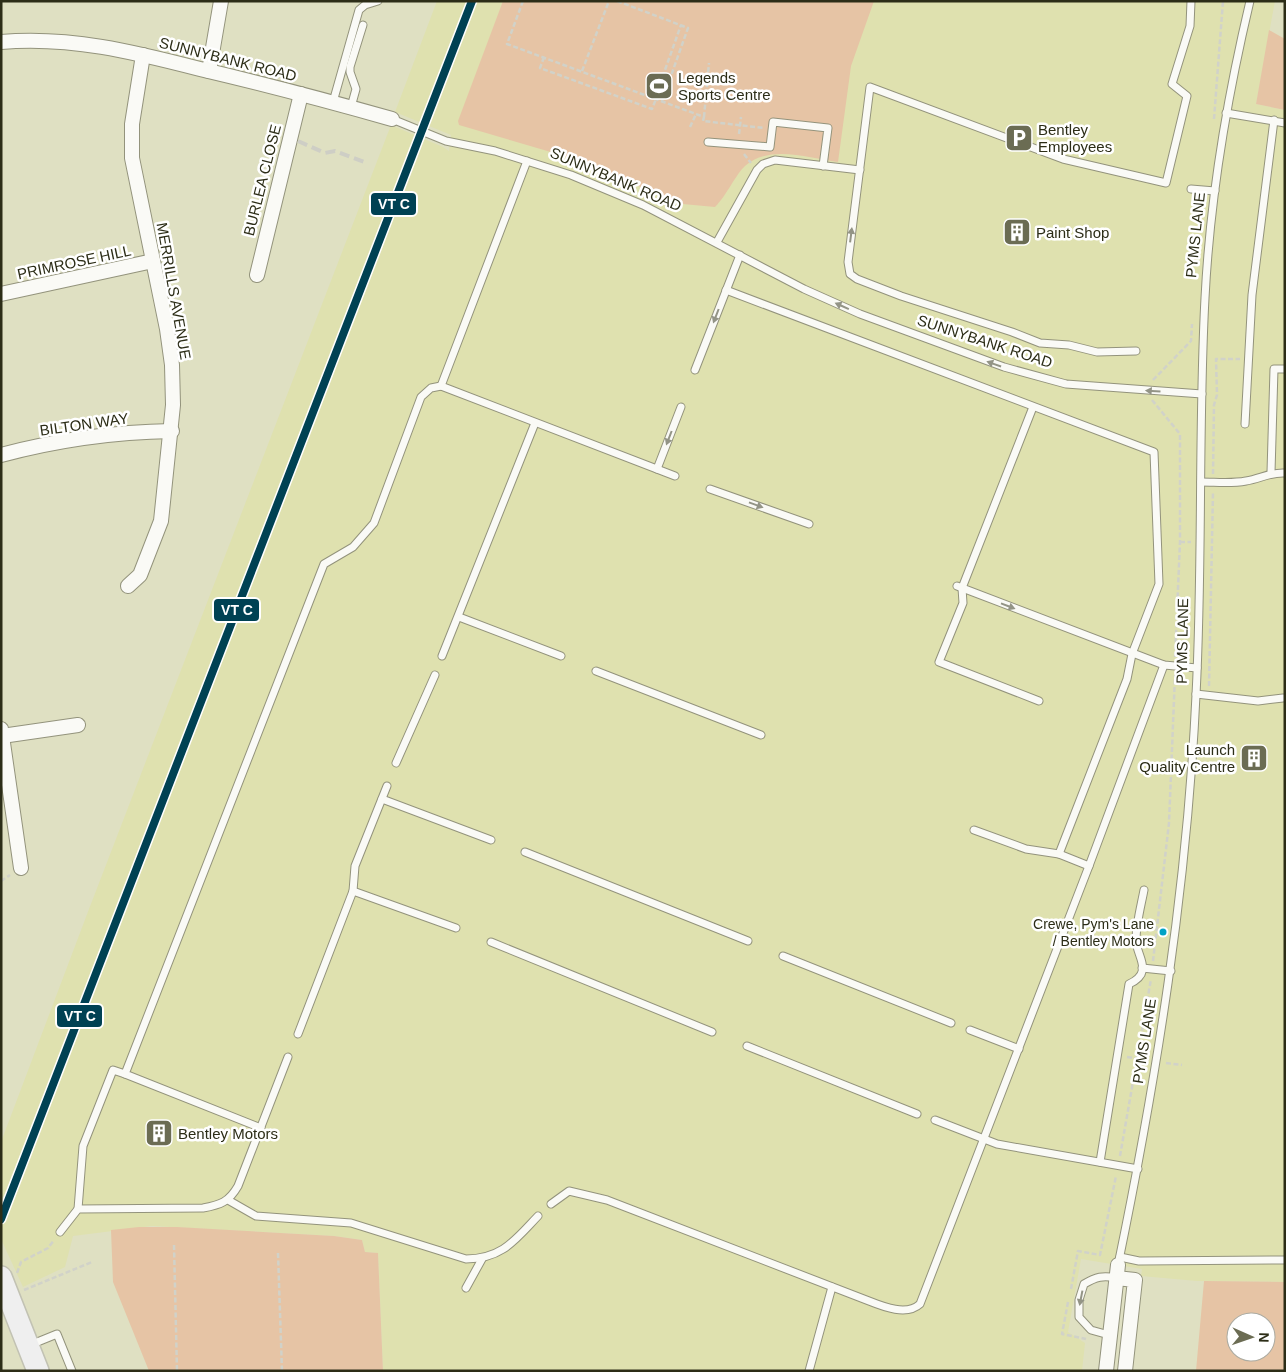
<svg xmlns="http://www.w3.org/2000/svg" width="1286" height="1372" viewBox="0 0 1286 1372" font-family="Arial,sans-serif">
	<style>
		.built { fill: #dfe1af }
		.green { fill: #e6c4a5; fill-rule: evenodd }
		.lines { fill: none; stroke-linecap: round; stroke-linejoin: round }
		.lane-casing { stroke: #93937c; stroke-width: 9 }
		.street-casing { stroke: #93937c; stroke-width: 16 }
		.primary-casing { stroke: #c2c2b3; stroke-width: 24 }
		.path { stroke: #d1d2c9; stroke-width: 2.5; stroke-dasharray: 5 2.5; stroke-linecap: butt }
		.lane { stroke: #fafaf6; stroke-width: 7 }
		.street { stroke: #fafaf6; stroke-width: 14 }
		.primary { stroke: #efefef; stroke-width: 21 }
		.rail { stroke: #cecec5; stroke-width: 4; stroke-dasharray: 10 5; stroke-linecap: butt }
		.rail-1-casing { stroke: #fff; stroke-width: 11 }
		.rail-1 { stroke: #004153; stroke-width: 8 }
		.oneway { fill: #939486 }
		.bus-dot { fill: #02a3c5; stroke: #fff; stroke-width: 2 }
		.labels { text-anchor: middle; dominant-baseline: central; stroke-width: 5; stroke-linejoin: round; paint-order: stroke }
		.bus-label { font-size: 14px; fill: #2c2d17; stroke: #fff; text-anchor: end }
		.street-label { font-size: 15px; fill: #2c2d17; stroke: #fff }
		.poi-label { font-size: 15px; fill: #2c2d17; stroke: #fff; text-anchor: start }
		.line-badge { stroke: #fff; stroke-width: 2 }
		.badge-label { font-size: 14px; text-anchor: middle; font-weight: bold; fill: #fff }
	</style>
	<rect width="100%" height="100%" fill="#dfe0c2"/>
	<path class="built" d="M437,1H1275L1256,104L1285,110V1282L1197,1281L1141,1276L1142,1269L1081,1259L1068,1332L1085,1343L1082,1371H383L378,1253L365,1252L362,1240L334,1236L152,1226L73,1236L65,1267L23,1287L1,1239V1142L89,909L391,125L443,147L449,151L451,135L395,112Z"/>
	<g class="green">
		<path d="M503,1H874L851,66L838,162C809,158 770,144 745,166C736,174 727,195 715,207L672,203L668,198L561,155L459,125L458,121Z"/>
		<path d="M1269,30L1285,39V110L1256,104Z"/>
		<path d="M139,1227H177L334,1236L362,1240L365,1252L378,1253L383,1371H149L113,1282L111,1230Z"/>
		<path d="M1204,1281L1285,1282V1371H1196ZM1236,1322H1266V1352H1236Z"/>
	</g>
	<g class="lines">
		<g class="lane-casing">
			<g id="lane">
				<path d="M333,102L359,10L365,5L378,1"/>
				<path d="M351,107L356,89L350,72V67L363,25"/>
				<path d="M1226,113L1285,123"/>
				<path d="M392,119L446,141L495,151L571,175L643,205L804,289L860,314L1004,367L1066,384L1202,394"/>
				<path d="M708,142L770,147L773,122L828,128L823,166"/>
				<path d="M527,161L441,386L675,476"/>
				<path d="M1191,189L1215,191"/>
				<path d="M717,242L757,170L763,164L775,160L860,170"/>
				<path d="M726,290L1154,452L1159,584L1132,654L1127,679L1059,854"/>
				<path d="M1136,351L1097,352L1069,345L1040,343L1012,332L901,296L857,279L850,274L848,262L870,87L1063,159L1166,183L1187,96L1172,84L1190,26L1191,1"/>
				<path d="M695,370L740,255"/>
				<path d="M1033,407L962,588L963,603L939,662L1039,701"/>
				<path d="M1245,424L1252,295L1274,120"/>
				<path d="M657,469L681,407"/>
				<path d="M1271,472L1274,369H1285"/>
				<path d="M1201,482C1216,482 1231,484 1246,481C1260,479 1270,472 1285,473"/>
				<path d="M710,489L809,524"/>
				<path d="M957,586L1164,665L1197,668"/>
				<path d="M459,617L561,656"/>
				<path d="M442,656L535,423"/>
				<path d="M596,671L761,735"/>
				<path d="M1196,694L1258,701L1283,698"/>
				<path d="M396,763L435,675"/>
				<path d="M382,799L491,840"/>
				<path d="M974,830L1026,849L1059,854L1089,866"/>
				<path d="M525,852L748,941"/>
				<path d="M353,891L456,928"/>
				<path d="M491,942L712,1032"/>
				<path d="M783,956L951,1023"/>
				<path d="M1142,968L1171,971"/>
				<path d="M970,1030L1019,1049"/>
				<path d="M298,1034L353,891L355,866L387,786"/>
				<path d="M747,1046L917,1114"/>
				<path d="M935,1120L997,1144L1138,1169"/>
				<path d="M261,1128L125,1074L324,564L353,547L374,523L421,397L431,388L441,386"/>
				<path d="M1100,1162L1129,984C1155,972 1136,956 1136,940C1136,924 1141,906 1144,890"/>
				<path d="M228,1200L256,1216L351,1223L466,1259C502,1259 515,1240 538,1216"/>
				<path d="M551,1204L569,1191L607,1200L869,1301C884,1307 907,1316 920,1304L1089,866L1164,665"/>
				<path d="M78,1209L83,1146L113,1070L125,1074"/>
				<path d="M60,1232L78,1209L203,1208C220,1205 229,1202 238,1186L288,1057"/>
				<path d="M1120,1257L1139,1261L1285,1260"/>
				<path d="M1118,1265C1157,1076 1187,888 1196,695C1203,563 1198,430 1205,298C1210,198 1227,98 1250,1"/>
				<path d="M466,1288L482,1259"/>
				<path d="M1109,1335L1091,1330L1079,1317V1300L1084,1284C1096,1277 1103,1275 1116,1278"/>
				<path d="M30,1345L57,1334L72,1371"/>
				<path d="M809,1371L832,1287"/>
			</g>
		</g>
		<g class="street-casing">
			<g id="street">
				<path d="M1,42C70,36 134,52 200,69C264,84 328,101 392,119"/>
				<path d="M209,71L221,1"/>
				<path d="M257,275L301,94"/>
				<path d="M1,294L153,261"/>
				<path d="M1,455C57,440 114,432 172,431"/>
				<path d="M128,586L140,575L161,521L173,405L172,365L167,329L132,158V124L143,55"/>
				<path d="M1,729L21,868"/>
				<path d="M2,736L78,725"/>
				<path d="M1116,1278L1135,1280L1125,1371"/>
				<path d="M1106,1371L1118,1265"/>
			</g>
		</g>
		<g class="primary-casing">
			<path id="primary" d="M1,1277L38,1371"/>
		</g>
		<g class="path">
			<path d="M523,1L507,44L704,117L703,121L764,128"/>
			<path d="M617,1L688,28L662,101"/>
			<path d="M544,57L540,68L652,109L656,99"/>
			<path d="M582,71L609,1"/>
			<path d="M655,98L681,25"/>
			<path d="M704,117L709,63"/>
			<path d="M1214,119L1223,1"/>
			<path d="M690,127L696,114"/>
			<path d="M739,134L741,117"/>
			<path d="M744,154L751,163"/>
			<path d="M1153,380L1191,341L1192,324"/>
			<path d="M1152,400L1180,434V542L1175,657"/>
			<path d="M1213,474L1214,405L1217,395L1216,359H1240"/>
			<path d="M1180,542H1191"/>
			<path d="M1209,686L1213,492"/>
			<path d="M1,881L10,875"/>
			<path d="M1153,961L1169,823L1175,675"/>
			<path d="M1127,1057L1146,1060"/>
			<path d="M1166,1063L1182,1065"/>
			<path d="M1120,1156L1151,979"/>
			<path d="M174,1245L177,1371"/>
			<path d="M278,1253L282,1371"/>
			<path d="M17,1273L21,1262L48,1248L54,1240"/>
			<path d="M1071,1289L1078,1251L1100,1255L1116,1176"/>
			<path d="M24,1290L92,1262"/>
			<path d="M1068,1302L1062,1334L1086,1339"/>
		</g>
		<use href="#lane" class="lane"/>
		<use href="#street" class="street"/>
		<use href="#primary" class="primary"/>
		<path class="rail" d="M298,141L325,153L335,151L367,163"/>
		<g class="rail-1-casing">
			<path id="rail-1" d="M1,1219L472,1"/>
		</g>
		<use href="#rail-1" class="rail-1"/>
	</g>
	<defs><path id="oneway-solid" d="M-6-.8H1V-3.2L6.5 0L1 3.2V.8H-6Z" transform="scale(1.25)"/></defs>
	<g class="oneway">
		<use href="#oneway-solid" transform="translate(851 235) rotate(-83)"/>
		<use href="#oneway-solid" transform="translate(842 306) rotate(-156)"/>
		<use href="#oneway-solid" transform="translate(716 316) rotate(111)"/>
		<use href="#oneway-solid" transform="translate(994 364) rotate(-161)"/>
		<use href="#oneway-solid" transform="translate(1153 391) rotate(-176)"/>
		<use href="#oneway-solid" transform="translate(669 438) rotate(111)"/>
		<use href="#oneway-solid" transform="translate(756 505) rotate(20)"/>
		<use href="#oneway-solid" transform="translate(1008 606) rotate(21)"/>
		<use href="#oneway-solid" transform="translate(1081 1298) rotate(101)"/>
	</g>
	<defs>
		<g id="stadium-square" transform="scale(1.4375)"><rect x="-9" y="-9" width="18" height="18" rx="4" fill="#6b6c53" stroke="#fff"/><path d="M0-5a6.5 5 0 1 0 0 10a6.5 5 0 1 0 0-10ZM-3.5-1.8h7v3.6h-7Z" fill="#fff"/></g>
		<g id="parking-square" transform="scale(1.4375)"><rect x="-9" y="-9" width="18" height="18" rx="4" fill="#6b6c53" stroke="#fff"/><path d="M-3.5-5.5H1a3.5 3.5 0 0 1 0 7H-1V5.5H-3.5ZM-1-3.4V-.6H.8a1.4 1.4 0 0 0 0-2.8Z" fill="#fff"/></g>
		<g id="building-square" transform="scale(1.4375)"><rect x="-9" y="-9" width="18" height="18" rx="4" fill="#6b6c53" stroke="#fff"/><path d="M-4-6H4V6H1V3H-1V6H-4ZM-2.5-4.3h1.7v1.8h-1.7ZM.8-4.3h1.7v1.8H.8ZM-2.5-1h1.7V.8h-1.7ZM.8-1h1.7V.8H.8Z" fill="#fff"/></g>
	</defs>
	<g fill-rule="evenodd">
		<use href="#stadium-square" x="659" y="86"/>
		<use href="#parking-square" x="1019" y="138"/>
		<use href="#building-square" x="1017" y="232"/>
		<use href="#building-square" x="1254" y="758"/>
		<use href="#building-square" x="159" y="1133"/>
	</g>
	<circle class="bus-dot" cx="1163" cy="932" r="4.5"/>
	<g class="labels">
		<g class="bus-label">
			<text x="1154" y="924">Crewe, Pym's Lane<tspan x="1154" dy="17">/ Bentley Motors</tspan></text>
		</g>
		<g class="street-label">
			<text transform="translate(228 59) rotate(14)">SUNNYBANK ROAD</text>
			<text transform="translate(616 179) rotate(23)">SUNNYBANK ROAD</text>
			<text transform="translate(262 180) rotate(-76)">BURLEA CLOSE</text>
			<text transform="translate(1195 235) rotate(-84)">PYMS LANE</text>
			<text transform="translate(74 262) rotate(-12)">PRIMROSE HILL</text>
			<text transform="translate(174 291) rotate(80)">MERRILLS AVENUE</text>
			<text transform="translate(985 341) rotate(18)">SUNNYBANK ROAD</text>
			<text transform="translate(84 424) rotate(-8)">BILTON WAY</text>
			<text transform="translate(1182 641) rotate(-89)">PYMS LANE</text>
			<text transform="translate(1144 1041) rotate(-81)">PYMS LANE</text>
		</g>
		<g class="poi-label">
			<text x="678" y="77">Legends<tspan x="678" dy="17">Sports Centre</tspan></text>
			<text x="1038" y="129">Bentley<tspan x="1038" dy="17">Employees</tspan></text>
			<text x="1036" y="232">Paint Shop</text>
			<text x="1235" y="749" text-anchor="end">Launch<tspan x="1235" dy="17">Quality Centre</tspan></text>
			<text x="178" y="1133">Bentley Motors</text>
		</g>
	</g>
	<g class="line-badge">
		<rect x="370" y="192" width="47" height="24" rx="5" fill="#004153"/>
		<rect x="213" y="598" width="47" height="24" rx="5" fill="#004153"/>
		<rect x="56" y="1004" width="47" height="24" rx="5" fill="#004153"/>
	</g>
	<g class="badge-label">
		<text x="394" y="209">VT C</text>
		<text x="237" y="615">VT C</text>
		<text x="80" y="1021">VT C</text>
	</g>
	<rect width="1286" height="1372" fill="none" stroke="#2c2d17" stroke-width="5"/>
	<g transform="translate(1251 1337) rotate(92)"><circle r="24" fill="#ffffff" stroke="#ababa2"/>
	<path d="M0-4L9 19L0 12L-9 19Z" fill="#6b6c53"/>
	<text y="-8" font-size="14" font-weight="bold" text-anchor="middle" fill="#2c2d17">N</text>
	</g>
</svg>
